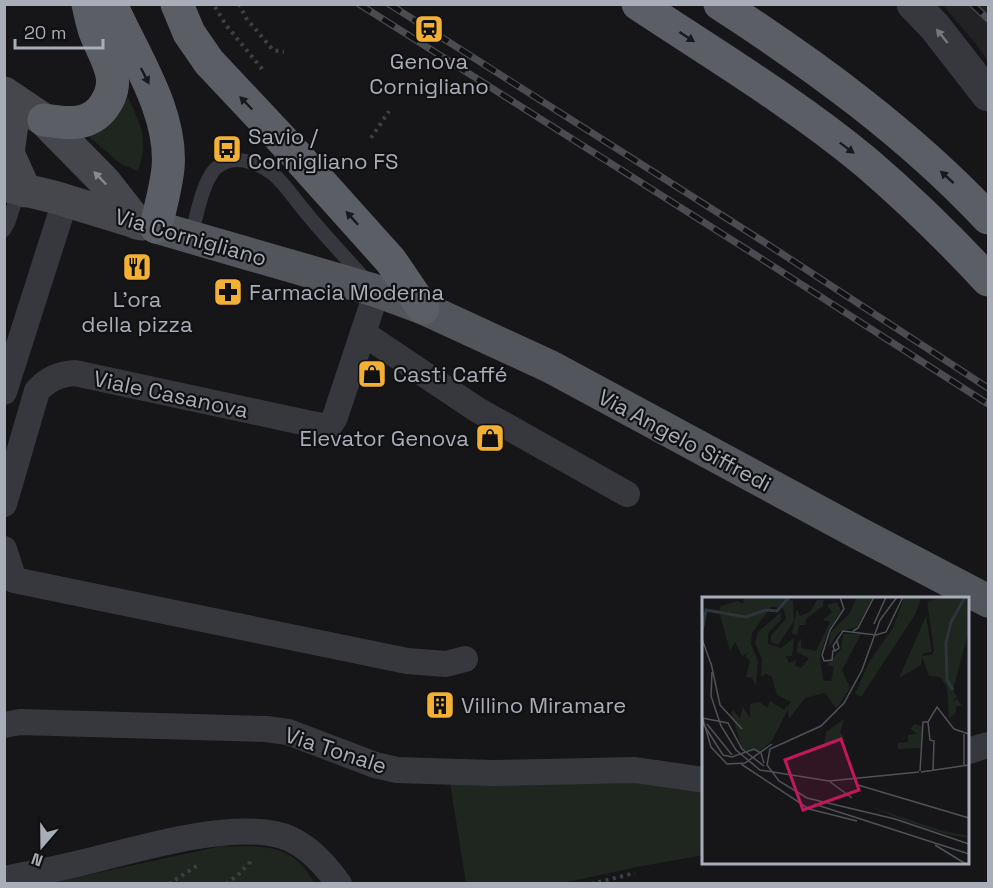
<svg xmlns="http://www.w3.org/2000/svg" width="993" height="888" viewBox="0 0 993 888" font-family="'Space Grotesk',sans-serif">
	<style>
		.built { fill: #222225 }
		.green { fill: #1e261f }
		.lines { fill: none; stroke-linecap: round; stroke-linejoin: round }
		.path { stroke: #3d3f44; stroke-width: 4; stroke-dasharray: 3 4.5; stroke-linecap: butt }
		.service { stroke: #37383d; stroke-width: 14 }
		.minor { stroke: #37383d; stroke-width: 26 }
		.tertiary { stroke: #37383d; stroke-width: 33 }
		.secondary { stroke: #45474d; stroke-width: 33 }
		.primary { stroke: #53555c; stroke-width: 33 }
		.trunk { stroke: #5b5e65; stroke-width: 33 }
		.rail-casing { stroke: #4a4c52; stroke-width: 7 }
		.rail { stroke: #111113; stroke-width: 4.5; stroke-dasharray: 14; stroke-linecap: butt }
		.oneway { fill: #757881 }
		.oneway2 { fill: #18191b }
		.oneway3 { fill: #858993 }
		.labels { text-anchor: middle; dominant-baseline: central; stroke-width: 4.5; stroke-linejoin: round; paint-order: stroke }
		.poi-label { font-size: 22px; fill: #a8adb8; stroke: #111113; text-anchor: start }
		.street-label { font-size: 22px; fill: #a8adb8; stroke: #111113 }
		.inset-river { fill: none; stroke: #2c353c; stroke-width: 3 }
		.inset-road { fill: none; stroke: #505258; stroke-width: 1.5 }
		.view { fill: #c2185b; fill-opacity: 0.15; stroke: #c2185b; stroke-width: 3 }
		.inset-edge { fill: none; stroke: #a8adb8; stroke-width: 3 }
	</style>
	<rect width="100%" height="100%" fill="#161618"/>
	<path class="built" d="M943,5H988V61L975,43Z"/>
	<g class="green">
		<path d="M128,97C141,126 149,139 138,171L121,164L87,135C110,127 116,118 128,97Z"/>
		<path d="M638,778L703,790V855L637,867L563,883H466L450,783Z"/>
		<path d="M222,846C262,847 293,842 314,883L46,884Z"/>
	</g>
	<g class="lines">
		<g class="path">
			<path d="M239,4L246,18L273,50L284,52"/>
			<path d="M215,7L226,25L263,70"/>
			<path d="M371,138L389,111"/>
			<path d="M169,884L198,865"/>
			<path d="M226,884L238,875L250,862V859"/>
			<path d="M591,884L635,873"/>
		</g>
		<g class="service">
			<path d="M4,230L9,221L19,189"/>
			<path d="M191,237C196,219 202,183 215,169C232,152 256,162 273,174C284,183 294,198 303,209C323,234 345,257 367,281"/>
		</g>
		<g class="minor">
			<path d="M363,333L476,409L627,494"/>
			<path d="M4,392L65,201"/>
			<path d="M4,504L37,391C48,379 59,374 75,373L321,426L330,425L335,417L377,291"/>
			<path d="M4,549L14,580L407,661L446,664L465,659"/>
			<path d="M4,725L20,722L266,729L288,732L375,765L397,770L493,773L635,770L704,780"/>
			<path d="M968,751L988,745"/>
			<path d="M4,879C30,874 56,869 81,863C135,850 220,823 275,834C302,839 324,863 339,884"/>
		</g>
		<path class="tertiary" d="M913,4L935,27L988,95"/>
		<g class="secondary">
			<path d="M4,93L44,120L104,181L137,223"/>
			<path d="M4,97L14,110L8,153L25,191"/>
			<path d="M4,185L54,197L142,224"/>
		</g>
		<path class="primary" d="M156,227L377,291L423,308L551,367L862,535L988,601"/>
		<g class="trunk">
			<path d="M111,4C133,55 173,112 168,168C166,188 160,208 156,227"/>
			<path d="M177,4L189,33L209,62L287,145L391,261L423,308"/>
			<path d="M638,4C715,55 796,104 867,163C910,200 950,239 988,280"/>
			<path d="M720,4C816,66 910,135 988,218"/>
			<path d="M44,120C65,123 85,127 101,110C125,81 106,61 95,32C92,23 90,13 88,4"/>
		</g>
		<g class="rail-casing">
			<g id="rail">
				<path d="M359,4L754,254L988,404"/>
				<path d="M389,4L764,242L988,388"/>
				<path d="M972,4L988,19"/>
			</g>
		</g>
		<use href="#rail" class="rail"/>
	</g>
	<defs><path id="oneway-solid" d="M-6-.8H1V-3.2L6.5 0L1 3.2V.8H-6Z" transform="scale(1.5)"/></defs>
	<use class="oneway" href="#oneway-solid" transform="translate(942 36) rotate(-129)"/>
	<g class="oneway2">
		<use href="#oneway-solid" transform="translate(687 37) rotate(33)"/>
		<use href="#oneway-solid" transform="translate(145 76) rotate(63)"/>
		<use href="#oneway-solid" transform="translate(246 103) rotate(-134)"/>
		<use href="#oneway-solid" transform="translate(847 148) rotate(37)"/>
		<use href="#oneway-solid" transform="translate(947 177) rotate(-138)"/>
		<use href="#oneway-solid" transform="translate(352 218) rotate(-132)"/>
	</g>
	<use class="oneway3" href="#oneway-solid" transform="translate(100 178) rotate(-134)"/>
	<defs>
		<g id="station-square" transform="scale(1.5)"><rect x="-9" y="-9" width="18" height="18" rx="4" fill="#f2b134" stroke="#111113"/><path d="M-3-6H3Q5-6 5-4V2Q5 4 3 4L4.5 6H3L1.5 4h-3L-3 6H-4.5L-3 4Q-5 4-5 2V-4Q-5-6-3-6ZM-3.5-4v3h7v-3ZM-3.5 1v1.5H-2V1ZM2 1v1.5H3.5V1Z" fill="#111"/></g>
		<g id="bus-square" transform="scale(1.5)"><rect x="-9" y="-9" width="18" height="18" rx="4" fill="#f2b134" stroke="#111113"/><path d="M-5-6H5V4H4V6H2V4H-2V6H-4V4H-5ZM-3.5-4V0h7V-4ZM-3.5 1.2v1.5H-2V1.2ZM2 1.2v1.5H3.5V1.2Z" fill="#111"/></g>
		<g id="restaurant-square" transform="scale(1.5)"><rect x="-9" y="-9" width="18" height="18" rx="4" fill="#f2b134" stroke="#111113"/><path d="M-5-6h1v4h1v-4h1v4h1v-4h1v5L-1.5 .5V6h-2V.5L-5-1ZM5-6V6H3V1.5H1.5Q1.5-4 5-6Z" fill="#111"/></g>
		<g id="pharmacy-square" transform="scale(1.5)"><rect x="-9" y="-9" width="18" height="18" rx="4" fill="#f2b134" stroke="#111113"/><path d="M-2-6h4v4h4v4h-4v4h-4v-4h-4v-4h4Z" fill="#111"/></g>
		<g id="shop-square" transform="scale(1.5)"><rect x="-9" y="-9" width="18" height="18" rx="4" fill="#f2b134" stroke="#111113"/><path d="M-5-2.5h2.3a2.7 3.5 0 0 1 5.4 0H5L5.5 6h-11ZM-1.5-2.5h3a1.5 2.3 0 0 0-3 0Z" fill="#111"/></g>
		<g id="building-square" transform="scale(1.5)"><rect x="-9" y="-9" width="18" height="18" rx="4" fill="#f2b134" stroke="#111113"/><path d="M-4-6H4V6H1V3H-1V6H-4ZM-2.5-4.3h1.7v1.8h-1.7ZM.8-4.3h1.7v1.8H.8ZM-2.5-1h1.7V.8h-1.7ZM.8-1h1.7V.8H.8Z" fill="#111"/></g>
	</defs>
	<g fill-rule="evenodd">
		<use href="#station-square" x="429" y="29"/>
		<use href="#bus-square" x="227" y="149"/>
		<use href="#restaurant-square" x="137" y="267"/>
		<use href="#pharmacy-square" x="228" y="292"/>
		<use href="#shop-square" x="372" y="374"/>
		<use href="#shop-square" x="490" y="438"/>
		<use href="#building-square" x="440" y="705"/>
	</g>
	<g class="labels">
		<g class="poi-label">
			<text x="429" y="61" text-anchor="middle">Genova<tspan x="429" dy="25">Cornigliano</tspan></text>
			<text x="248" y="136">Savio /<tspan x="248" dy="25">Cornigliano FS</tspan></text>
			<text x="249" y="292">Farmacia Moderna</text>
			<text x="137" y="299" text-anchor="middle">L'ora<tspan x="137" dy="25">della pizza</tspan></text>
			<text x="393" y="374">Casti Caffé</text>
			<text x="469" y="438" text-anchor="end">Elevator Genova</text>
			<text x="461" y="705">Villino Miramare</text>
		</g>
		<g class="street-label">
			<text transform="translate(191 237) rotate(16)">Via Cornigliano</text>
			<text transform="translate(171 394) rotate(12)">Viale Casanova</text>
			<text transform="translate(685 440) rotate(28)">Via Angelo Siffredi</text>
			<text transform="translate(336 750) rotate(18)">Via Tonale</text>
		</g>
	</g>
	<g transform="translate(702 597)">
		<rect width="267" height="267" fill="#161618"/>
		<path d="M42,0H85L91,4L92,24L76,48L69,45V39L84,21L81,11L69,10L50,36L49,47L56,64L54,89L50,81L44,80L48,64L43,60L46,56L40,59L33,45L28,54L17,14L19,9L35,4L41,6ZM155,0H171L155,30L137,35L126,51L129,35L147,17ZM202,0H219L214,16L159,100L153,97L167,65L191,31ZM244,0H267V33L251,93L255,100L250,104L255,102L260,109H254V115L247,122L245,90L238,80L227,79L220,59L230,58L232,53L225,4ZM115,3H122L121,9L104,22L103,28H97L95,38L90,37L95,12L98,19L108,15ZM135,5L139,14L126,34L118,58L121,83L129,84L132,70L125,68L139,52L141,37H159L140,73L148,91L138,107L134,111L123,96L103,101L87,122L86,112L70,144L57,154L41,153L29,116L31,113L38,121L41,110L48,121V107L58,105L65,111L68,104L82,113L89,105L75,98L70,80L64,77L59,80L60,62L53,46L56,35L79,15V23L66,36V47L79,51L92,41L90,59H84L87,66L94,63L93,69L99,71L107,61L95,55L96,46L99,41V51L114,54L128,25L121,23L130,15L125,8ZM224,19L230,55L221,56L219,68L197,81ZM142,122L138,136L142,140L122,150L124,135ZM212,127L220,129L219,151L196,152V146L206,145V138L215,137L209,132ZM161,207L241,234L267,239V241L243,237L206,225Z" fill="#1e261f"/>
		<path class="inset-river" d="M0,34L4,13L44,20L64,13L75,14L87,0M251,93L245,83L244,46L249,25L263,0"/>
		<path class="inset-road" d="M195,0L178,23L160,73L142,106L119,129L68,152L65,168L77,184L105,201L193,222L267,247M172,27L184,0M151,34L156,31L172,0M0,42L9,67M135,44L137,51L133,54L131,49L141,34L174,38L184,35L201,0M131,53L130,63L122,64L120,58L128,33L142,12L138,0M9,66L18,108L40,132M10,75L9,99L19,129L34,153L58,173L127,184L217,175M0,119L9,150L25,167L43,166L70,147M0,121L26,126L40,152L62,169M0,125L21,158L30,160L52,152L59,156L62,166M226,125L235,110L252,132L267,137M226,125L228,143L232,144L231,173M5,127L30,158M262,137V169M39,167L107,212L155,224M218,174L221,125H226M219,175L267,168M127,184L150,201M156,188L267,221M112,207L267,257M233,248L264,267"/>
		<path class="view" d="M139,142L157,193L101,213L83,163Z"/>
		<rect width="267" height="267" class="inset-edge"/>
	</g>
	<rect width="993" height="888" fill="none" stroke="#a8adb8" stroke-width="12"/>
	<g transform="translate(42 846) rotate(200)" stroke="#111113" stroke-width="4.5" paint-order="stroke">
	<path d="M0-4.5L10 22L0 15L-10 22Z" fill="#a8adb8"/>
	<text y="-9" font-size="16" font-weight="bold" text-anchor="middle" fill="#a8adb8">N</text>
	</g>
	<path d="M15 39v9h88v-9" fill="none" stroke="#a8adb8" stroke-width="3"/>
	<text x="24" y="39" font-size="18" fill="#a8adb8" stroke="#111113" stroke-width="4.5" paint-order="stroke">20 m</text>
</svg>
